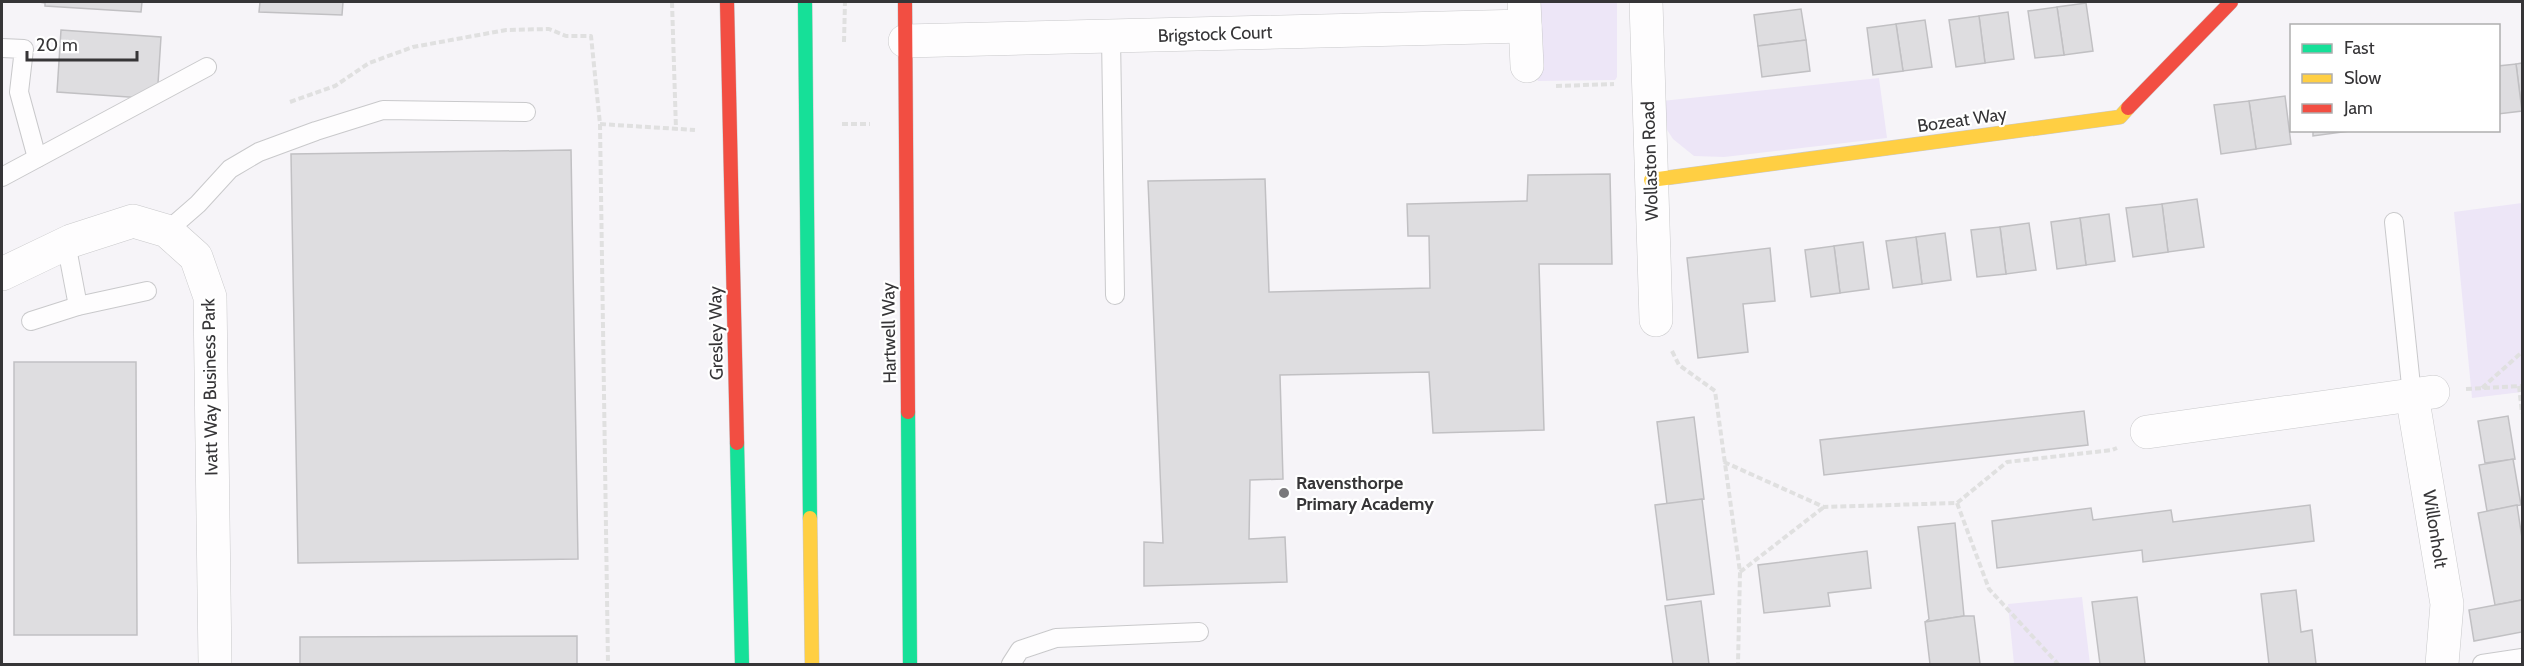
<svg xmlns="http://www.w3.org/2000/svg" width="2524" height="666" viewBox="0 0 2524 666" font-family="Cabin,sans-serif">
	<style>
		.green { fill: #ede6f7 }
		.building { fill: #dedde0; stroke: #c1c0c3; stroke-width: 1.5 }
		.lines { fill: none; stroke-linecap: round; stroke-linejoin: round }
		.lane-casing { stroke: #c9c9cb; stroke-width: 20 }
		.street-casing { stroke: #c9c9cb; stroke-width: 34 }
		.fast-casing { stroke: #c9c9cb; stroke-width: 15 }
		.slow-casing { stroke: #c9c9cb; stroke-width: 15 }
		.jam-casing { stroke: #c9c9cb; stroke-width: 15 }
		.path { stroke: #e0e0e0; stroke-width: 4; stroke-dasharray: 6 3; stroke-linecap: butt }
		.lane { stroke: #fefdfe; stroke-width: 18 }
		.street { stroke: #fefdfe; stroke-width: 33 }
		.fast { stroke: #16e098; stroke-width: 14 }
		.slow { stroke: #ffcf43; stroke-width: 14 }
		.jam { stroke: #f24e42; stroke-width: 14 }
		.poi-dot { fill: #79787b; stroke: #fff; stroke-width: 2 }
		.labels { text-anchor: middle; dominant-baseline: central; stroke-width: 4.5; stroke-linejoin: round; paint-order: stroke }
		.street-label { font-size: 18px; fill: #363537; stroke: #fff }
		.poi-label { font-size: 18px; font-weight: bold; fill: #363537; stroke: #fff; text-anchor: start }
	</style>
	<rect width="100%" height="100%" fill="#f6f4f8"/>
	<g class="green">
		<path d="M1532,2H1617V77L1615,80L1538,81L1532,68Z"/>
		<path d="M1879,78L1887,138L1724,157L1694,156L1673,139L1662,122V101Z"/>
		<path d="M2522,203V392L2472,398L2454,212Z"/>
		<path d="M2082,597L2090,664H2014L2008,604Z"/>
	</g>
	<g class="building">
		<path d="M39,2H142L141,12L45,6V3Z"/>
		<path d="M260,2H343L342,15L259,12Z"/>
		<path d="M2086,3L2093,51L2064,55L2057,7Z"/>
		<path d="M2057,7L2064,55L2035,58L2028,11Z"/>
		<path d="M1801,9L1806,40L1758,46L1754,15Z"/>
		<path d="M2008,12L2014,59L1985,63L1979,16Z"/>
		<path d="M1979,16L1985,63L1956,67L1949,20Z"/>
		<path d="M1925,20L1932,67L1903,71L1896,24Z"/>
		<path d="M1896,24L1903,71L1873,75L1867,28Z"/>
		<path d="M61,30L161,37L157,99L57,92Z"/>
		<path d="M1806,40L1810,71L1762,77L1758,46Z"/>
		<path d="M2522,63V111L2516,64Z"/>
		<path d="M2516,64L2522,111L2498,114V66Z"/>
		<path d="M2285,96L2291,144L2256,149L2249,101Z"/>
		<path d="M2249,101L2256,149L2221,154L2214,105Z"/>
		<path d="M2313,130H2349V131L2313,136Z"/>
		<path d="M571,150L578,559L298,563L291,154Z"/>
		<path d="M1610,174L1612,264H1539L1544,430L1433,433L1429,372L1280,375L1283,479L1250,480L1249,539L1285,537L1287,582L1144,586V542L1163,543L1148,181L1265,179L1269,292L1430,288L1429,236H1408L1407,204L1527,201L1528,175Z"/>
		<path d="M2197,199L2204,247L2168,252L2162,204Z"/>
		<path d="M2162,204L2168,252L2133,257L2126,208Z"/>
		<path d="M2109,214L2115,261L2086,265L2080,218Z"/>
		<path d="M2080,218L2086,265L2057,269L2051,222Z"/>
		<path d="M2029,223L2036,270L2006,274L2000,227Z"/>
		<path d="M2000,227L2006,274L1977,277L1971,230Z"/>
		<path d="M1945,233L1951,280L1922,284L1916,237Z"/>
		<path d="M1916,237L1922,284L1893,288L1886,241Z"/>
		<path d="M1863,242L1869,289L1840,293L1834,246Z"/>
		<path d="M1834,246L1840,293L1811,297L1805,250Z"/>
		<path d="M1770,248L1775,301L1743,304L1748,352L1698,358L1687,258Z"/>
		<path d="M14,362H136L137,635H14Z"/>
		<path d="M2084,411L2088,445L1824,475L1820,440Z"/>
		<path d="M2508,416L2515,459L2485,463L2478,421Z"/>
		<path d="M1694,417L1704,499L1667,504L1657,422Z"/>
		<path d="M2513,459L2521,505L2487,511L2479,465Z"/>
		<path d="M1702,499L1714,594L1667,600L1655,505Z"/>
		<path d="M2310,505L2314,541L2143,562L2142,550L1997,568L1992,521L2091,508L2093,520L2171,510L2173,522Z"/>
		<path d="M2517,505L2522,538V600L2495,605L2478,513Z"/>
		<path d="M1955,523L1964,616L1925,622L1929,619L1918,527Z"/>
		<path d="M1867,551L1871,588L1828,593L1830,606L1764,613L1758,565Z"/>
		<path d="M2296,590L2301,632L2312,630L2316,664H2269L2261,594Z"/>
		<path d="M2137,597L2145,664H2100L2092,602Z"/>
		<path d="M2522,600V632L2474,641L2469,610Z"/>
		<path d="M1701,601L1709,664H1673L1665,606Z"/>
		<path d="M1964,616H1974L1980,664H1930L1925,622Z"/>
		<path d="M577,636V664H300V637Z"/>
	</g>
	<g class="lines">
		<g class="lane-casing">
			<g id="lane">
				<path d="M1111,37L1115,295"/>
				<path d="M2,48L24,49L19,92L37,158"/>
				<path d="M2,177L207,67"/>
				<path d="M2394,222L2412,395"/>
				<path d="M167,231L198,204L230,169L259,152L316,131L383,110L526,112"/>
				<path d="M66,243L78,306"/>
				<path d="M31,321L78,306L147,291"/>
				<path d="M1011,664L1020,650L1056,638L1199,632"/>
				<path d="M2482,664L2522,658"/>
			</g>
		</g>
		<g class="street-casing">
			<g id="street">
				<path d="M1524,2L1527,66"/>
				<path d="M1646,2L1656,320"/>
				<path d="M905,41L1525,26"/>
				<path d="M2,274L71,241L133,221L167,231L196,257L210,297L215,664"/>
				<path d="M2412,395L2447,604L2442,664"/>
				<path d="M2147,432L2433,392"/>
			</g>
		</g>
		<g class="fast-casing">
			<g id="fast">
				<path d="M805,2L810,518"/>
				<path d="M908,412L910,664"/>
				<path d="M737,443L742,664"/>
			</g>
		</g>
		<g class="slow-casing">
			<g id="slow">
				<path d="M1651,180L2120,117L2128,108"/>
				<path d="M810,518L812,664"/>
			</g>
		</g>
		<g class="jam-casing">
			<g id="jam">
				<path d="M727,2L737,443"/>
				<path d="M905,2L908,412"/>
				<path d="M2128,108L2231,2"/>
			</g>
		</g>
		<g class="path">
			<path d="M672,2L676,130"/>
			<path d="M844,42L845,2"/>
			<path d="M1556,86L1614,84"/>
			<path d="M290,102L335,86L369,63L413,47L506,30L549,29L566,36H591L600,124L608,664"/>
			<path d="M600,124L695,130"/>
			<path d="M842,124H870"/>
			<path d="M1672,351L1679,365L1715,391L1740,572L1738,664"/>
			<path d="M2519,386L2522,413"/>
			<path d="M2482,388L2522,352"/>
			<path d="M2466,389L2522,386"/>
			<path d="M1724,462L1824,507L1957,503L2007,462L2112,450L2117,448"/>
			<path d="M1957,503L1989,589L2058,664"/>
			<path d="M1740,572L1824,507"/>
		</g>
		<use href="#lane" class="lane"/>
		<use href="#street" class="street"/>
		<use href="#fast" class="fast"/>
		<use href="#slow" class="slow"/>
		<use href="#jam" class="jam"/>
	</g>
	<circle class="poi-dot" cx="1284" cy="493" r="6"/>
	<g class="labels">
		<g class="street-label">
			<text transform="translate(1215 34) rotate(-2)">Brigstock Court</text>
			<text transform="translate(1962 120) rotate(-8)">Bozeat Way</text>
			<text transform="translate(1650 161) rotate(-92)">Wollaston Road</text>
			<text transform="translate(716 333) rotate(-91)">Gresley Way</text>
			<text transform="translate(889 333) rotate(-91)">Hartwell Way</text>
			<text transform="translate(210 387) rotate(-91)">Ivatt Way Business Park</text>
			<text transform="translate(2435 529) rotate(81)">Willonholt</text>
		</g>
		<g class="poi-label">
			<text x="1296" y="483">Ravensthorpe<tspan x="1296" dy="21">Primary Academy</tspan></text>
		</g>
	</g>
	<rect width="2524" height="666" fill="none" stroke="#363537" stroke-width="6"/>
	<rect x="2290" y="24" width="210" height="108" fill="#ffffff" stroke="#afaeaf" stroke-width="1.5"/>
	<rect x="2302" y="44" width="30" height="9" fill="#16e098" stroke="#afaeaf" stroke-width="1.5"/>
	<text x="2344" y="54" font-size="18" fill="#363537">Fast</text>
	<rect x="2302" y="74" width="30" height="9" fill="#ffcf43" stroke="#afaeaf" stroke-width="1.5"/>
	<text x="2344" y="84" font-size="18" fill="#363537">Slow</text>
	<rect x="2302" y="104" width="30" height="9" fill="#f24e42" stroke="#afaeaf" stroke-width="1.5"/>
	<text x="2344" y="114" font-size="18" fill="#363537">Jam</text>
	<path d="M27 51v9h110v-9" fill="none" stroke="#363537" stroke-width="3"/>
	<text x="36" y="51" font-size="18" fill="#363537" stroke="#ffffff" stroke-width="4.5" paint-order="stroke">20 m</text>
</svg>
